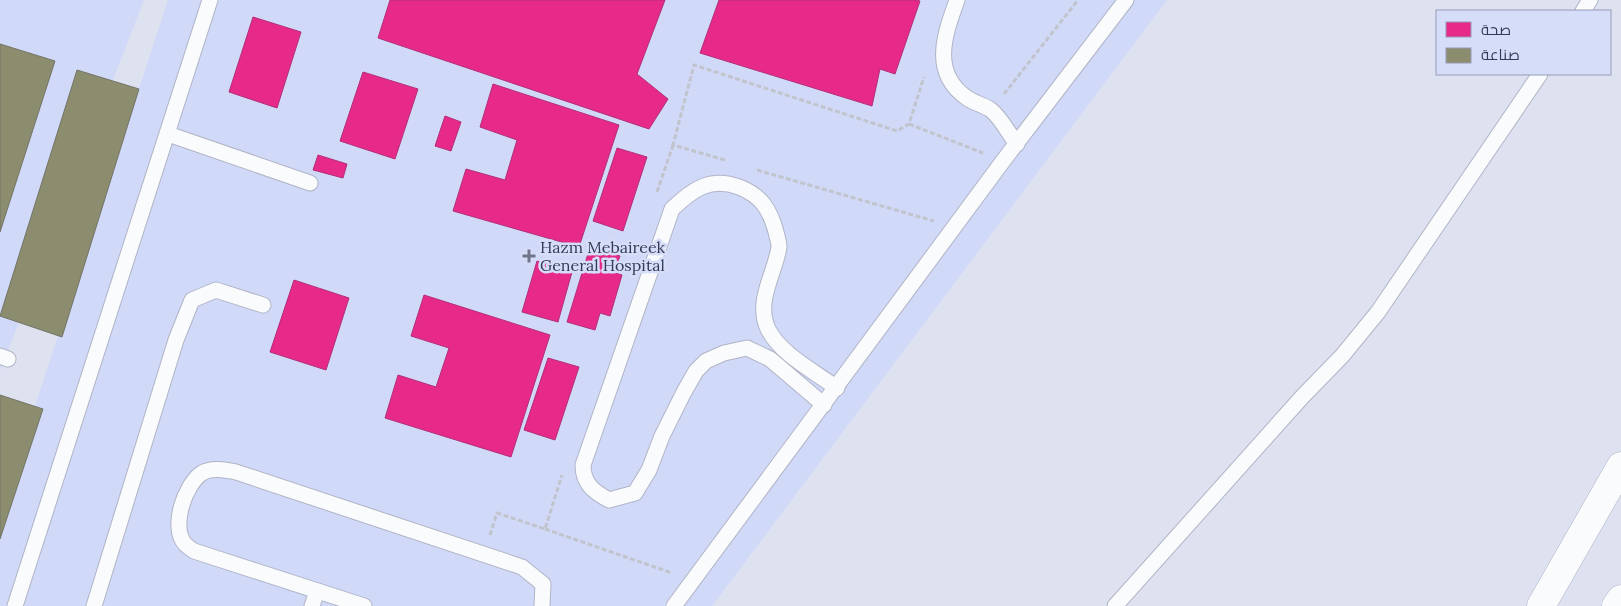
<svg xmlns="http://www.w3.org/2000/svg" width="1621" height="606" viewBox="0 0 1621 606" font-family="Lora,Cairo,serif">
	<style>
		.built { fill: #d1d9f8 }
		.health { fill: #e7298a; stroke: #b22e7a }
		.industry { fill: #8c8c6e; stroke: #727467 }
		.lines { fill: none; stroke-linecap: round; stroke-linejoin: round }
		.lane-casing { stroke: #b0b4c6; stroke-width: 17 }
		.highway-casing { stroke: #b0b4c6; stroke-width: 29 }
		.path { stroke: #c1c4cc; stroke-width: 3; stroke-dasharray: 5 2.5; stroke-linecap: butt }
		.lane { stroke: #fafbfd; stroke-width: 15 }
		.highway { stroke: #fafbfd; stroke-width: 28 }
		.poi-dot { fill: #70758c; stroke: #d6ddf8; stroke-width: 2 }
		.labels { text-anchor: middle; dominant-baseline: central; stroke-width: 5; stroke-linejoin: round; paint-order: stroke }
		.poi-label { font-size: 16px; fill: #353b56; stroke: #d6ddf8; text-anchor: start }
	</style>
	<rect width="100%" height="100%" fill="#dee2f0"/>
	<g class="built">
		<path d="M0,0H144L0,371Z"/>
		<path d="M168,0H1167L712,606H0V513Z"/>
	</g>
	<g class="health">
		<path d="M390,0H665L637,74L668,99L649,129L378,38Z"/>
		<path d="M719,0H916L920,1L895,74L880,69L872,106L700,53Z"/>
		<path d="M253,17L301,32L277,108L229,92Z"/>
		<path d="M363,72L418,89L395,159L340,141Z"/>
		<path d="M493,84L619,125L579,247L453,211L466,169L505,180L517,140L480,127Z"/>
		<path d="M445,116L461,122L451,151L435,146Z"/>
		<path d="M617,148L647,157L623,231L593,221Z"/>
		<path d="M318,155L347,164L343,178L313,170Z"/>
		<path d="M590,247L620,256L614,272L622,275L610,316L600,313L595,330L567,322Z"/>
		<path d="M537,261L572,272L558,322L522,312Z"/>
		<path d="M294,280L349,298L326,370L270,352Z"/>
		<path d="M424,295L550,335L511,457L385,418L398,375L436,387L449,348L411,336Z"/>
		<path d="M548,358L579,367L555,440L524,430Z"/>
	</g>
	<g class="industry">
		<path d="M0,44L55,61L0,232Z"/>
		<path d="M77,70L139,89L62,337L0,316Z"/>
		<path d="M0,395L43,409L0,539Z"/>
	</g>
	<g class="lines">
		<g class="lane-casing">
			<g id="lane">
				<path d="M957,0C945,34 930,72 967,98C974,103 984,105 991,110C1001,118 1009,134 1017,144"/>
				<path d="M1583,11L1590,0"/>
				<path d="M168,134L310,183"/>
				<path d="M0,356L8,359"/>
				<path d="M824,405L770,359L747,348L724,353L706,361L696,371L684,392L662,436L649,470L635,493L609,500C594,492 583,484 583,465L672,209C692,190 710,176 739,187C762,196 770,210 776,232C777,237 779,242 779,247C775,274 755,301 768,329C780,354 815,372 837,388"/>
				<path d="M15,606L210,0"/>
				<path d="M94,606L176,340L192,300L216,290L263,305"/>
				<path d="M312,606L317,591"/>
				<path d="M364,606L194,551C191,549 187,546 185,544C170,527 185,484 202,473C212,467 226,470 236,472L522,567L543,584L542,606"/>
				<path d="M674,606L1003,161L1126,0"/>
				<path d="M1115,606L1303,396L1342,356L1378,312L1540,74"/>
			</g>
		</g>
		<g class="highway-casing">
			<g id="highway">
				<path d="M1541,606L1621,466"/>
				<path d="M1616,606L1621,599"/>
			</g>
		</g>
		<g class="path">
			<path d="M1004,94L1078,0"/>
			<path d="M909,124L983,153"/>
			<path d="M725,160L673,145L694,65L897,131L909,124L924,77"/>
			<path d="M757,170L934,221"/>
			<path d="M657,192L673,145"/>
			<path d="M545,529L672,573"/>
			<path d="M490,535L497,513L545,529L562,475"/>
		</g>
		<use href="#lane" class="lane"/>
		<use href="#highway" class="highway"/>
	</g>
	<path class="poi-dot" d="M526.5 248.5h5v5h5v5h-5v5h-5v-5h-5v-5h5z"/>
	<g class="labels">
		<g class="poi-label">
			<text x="540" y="247">Hazm Mebaireek<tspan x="540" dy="18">General Hospital</tspan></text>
		</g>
	</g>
	<rect x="1436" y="10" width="175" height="65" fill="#d6ddf8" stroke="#969cb7"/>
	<rect x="1446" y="22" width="25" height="15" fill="#e7298a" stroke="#969cb7"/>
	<text x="1481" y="35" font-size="15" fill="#353b56">صحة</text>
	<rect x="1446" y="48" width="25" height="15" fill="#8c8c6e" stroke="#969cb7"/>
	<text x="1481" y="60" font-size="15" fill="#353b56">صناعة</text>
</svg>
